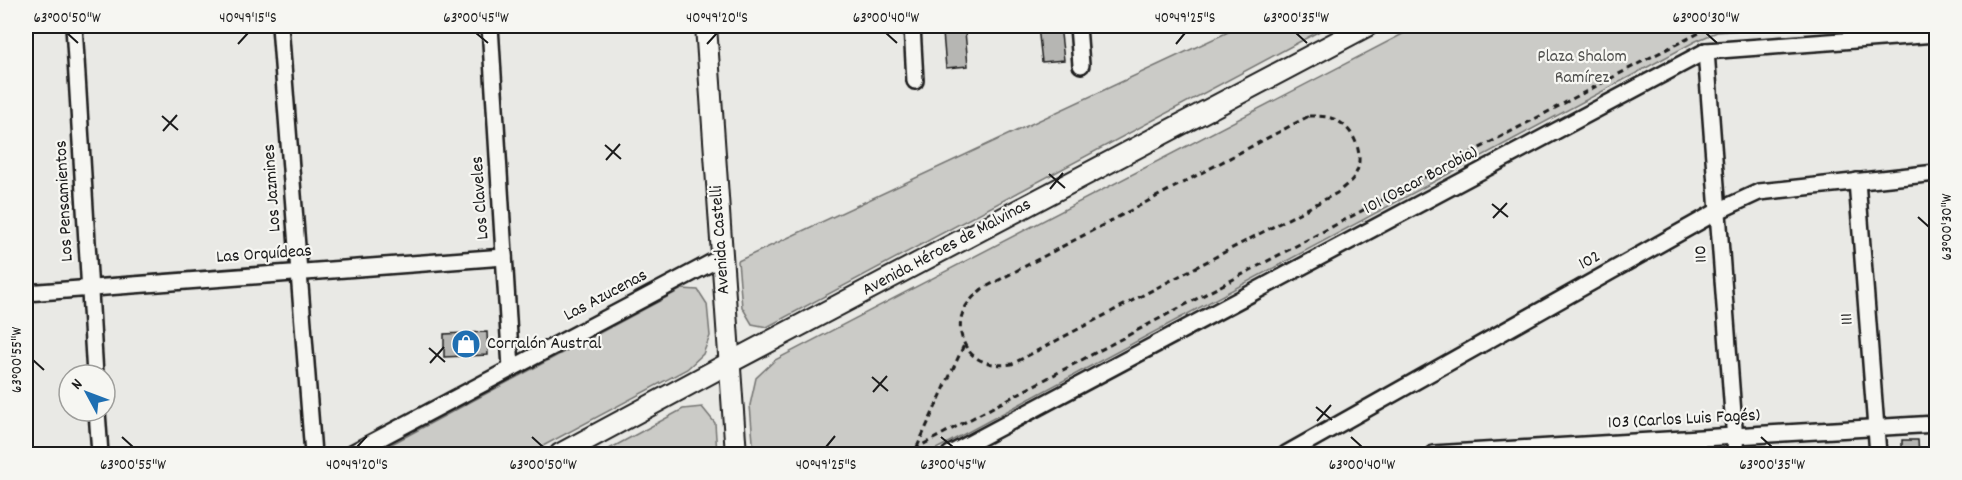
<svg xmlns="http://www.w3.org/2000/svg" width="1962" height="480" viewBox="0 0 1962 480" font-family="Dekko,sans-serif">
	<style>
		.green { fill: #cbcbc7; stroke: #747472; stroke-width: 1.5 }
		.building { fill: #b6b6b3; stroke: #1c1c1c; stroke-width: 1.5 }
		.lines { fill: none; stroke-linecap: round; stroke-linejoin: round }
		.minor-casing { stroke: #1c1c1c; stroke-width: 20 }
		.major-casing { stroke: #1c1c1c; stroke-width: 24 }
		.path { stroke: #1c1c1c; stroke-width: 3; stroke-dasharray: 6 4.5; stroke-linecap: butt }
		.minor { stroke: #f6f6f2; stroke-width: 15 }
		.major { stroke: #f6f6f2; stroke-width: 20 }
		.ticks { fill: none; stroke: #1c1c1c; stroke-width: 2 }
		.labels { text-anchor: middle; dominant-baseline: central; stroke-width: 4.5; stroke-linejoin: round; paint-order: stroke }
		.park-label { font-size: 18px; fill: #51514f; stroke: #f6f6f2 }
		.street-label { font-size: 18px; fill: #1c1c1c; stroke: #f6f6f2 }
		.poi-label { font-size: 18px; fill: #1c1c1c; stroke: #f6f6f2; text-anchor: start }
		.neatline { fill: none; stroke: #1c1c1c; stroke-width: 2 }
		.ticks-label { font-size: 15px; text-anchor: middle; fill: #1c1c1c }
	</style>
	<rect width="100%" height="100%" fill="#e9e9e5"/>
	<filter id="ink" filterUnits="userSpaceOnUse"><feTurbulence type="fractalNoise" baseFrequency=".0167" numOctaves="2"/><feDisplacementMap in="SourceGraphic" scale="12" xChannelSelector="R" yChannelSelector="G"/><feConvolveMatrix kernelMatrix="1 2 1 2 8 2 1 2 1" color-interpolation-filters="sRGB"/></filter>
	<g filter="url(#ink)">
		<g class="green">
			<path d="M1241,26H1329L767,327L752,324L742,307L738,261Z"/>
			<path d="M1418,26H1801L1717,32L1696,41L927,454H754L750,405L756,378L775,360Z"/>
			<path d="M682,289L698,290L707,304L710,336L703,354L687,369L528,454H373Z"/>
			<path d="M702,407L715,423L717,454H600L683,409Z"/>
		</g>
		<g class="building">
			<path d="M1060,26L1064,60L1042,62L1038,27Z"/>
			<path d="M965,31L968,66L946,68L943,33Z"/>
			<path d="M487,332L488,355L444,357V334Z"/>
			<path d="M1902,440H1918L1919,454H1902Z"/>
		</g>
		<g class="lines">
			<g class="minor-casing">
				<g id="minor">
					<path d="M74,26L95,375"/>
					<path d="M280,26L313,454"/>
					<path d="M490,26L511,368"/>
					<path d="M912,26L915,81"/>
					<path d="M1078,26L1081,65"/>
					<path d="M1706,51L1736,454"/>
					<path d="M1857,181L1878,454"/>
					<path d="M26,293L504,257"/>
					<path d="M97,411L100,454"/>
					<path d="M350,454L722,257"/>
					<path d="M950,454L1706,51L1936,34"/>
					<path d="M1286,454L1718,211L1759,192L1936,173"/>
					<path d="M1433,454L1936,424"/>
				</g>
			</g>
			<g class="major-casing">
				<g id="major">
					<path d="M706,26L736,454"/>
					<path d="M560,454L729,363L1367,26"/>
				</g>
			</g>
			<g class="path">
				<path d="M1309,116C1320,116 1332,116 1341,123C1357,134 1365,160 1354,177C1350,183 1342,188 1337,193L1012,364C988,367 967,360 961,334C960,328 960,320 962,315C965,304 974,296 982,289Z"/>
				<path d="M917,447L964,345"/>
				<path d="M905,454L1649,58L1713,26"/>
			</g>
			<use href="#minor" class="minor"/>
			<use href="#major" class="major"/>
		</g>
	</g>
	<path class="ticks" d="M67,33L78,43M476,33L488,43M886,33L897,43M1296,33L1307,43M1706,33L1717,43M238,44L248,33M707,44L717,33M1176,44L1185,33M162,116L178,130M163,131L177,115M605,145L621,159M606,160L620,144M1049,174L1065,188M1050,189L1063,173M1492,204L1508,217M1918,217L1929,227M1493,218L1507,203M429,348L445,362M33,360L44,370M430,363L444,347M872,377L888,391M873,392L887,376M1316,407L1332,420M1317,421L1331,405M122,437L133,447M532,437L543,447M941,437L953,447M1351,437L1362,447M1761,437L1772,447M357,447L367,436M826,447L835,436"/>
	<defs>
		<g id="shop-disc" transform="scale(1.5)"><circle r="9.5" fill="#1f6fb2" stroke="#f6f6f2"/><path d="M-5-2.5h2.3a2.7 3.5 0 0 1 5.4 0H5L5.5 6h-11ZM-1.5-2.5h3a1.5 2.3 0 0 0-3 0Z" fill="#fff"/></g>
	</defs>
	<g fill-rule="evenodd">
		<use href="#shop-disc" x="466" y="344"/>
	</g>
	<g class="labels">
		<g class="park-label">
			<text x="1582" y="57">Plaza Shalom<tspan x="1582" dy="21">Ramírez</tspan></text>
		</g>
		<g class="street-label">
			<text transform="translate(1421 181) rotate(-28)">101 (Oscar Borobia)</text>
			<text transform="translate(273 188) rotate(-94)">Los Jazmines</text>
			<text transform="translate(481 198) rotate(-94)">Los Claveles</text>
			<text transform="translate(65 201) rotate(-93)">Los Pensamientos</text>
			<text transform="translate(721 240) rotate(-94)">Avenida Castelli</text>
			<text transform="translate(947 248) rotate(-28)">Avenida Héroes de Malvinas</text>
			<text transform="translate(1702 254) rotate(-94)">110</text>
			<text transform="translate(264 255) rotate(-4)">Las Orquídeas</text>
			<text transform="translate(1590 261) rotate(-29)">102</text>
			<text transform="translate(606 296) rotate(-28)">Las Azucenas</text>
			<text transform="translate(1848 319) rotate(-94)">111</text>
			<text transform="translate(1684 420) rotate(-3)">103 (Carlos Luis Fagés)</text>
		</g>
		<g class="poi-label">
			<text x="487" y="344">Corralón Austral</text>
		</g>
	</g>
	<rect width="1962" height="480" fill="none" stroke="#f6f6f2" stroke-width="66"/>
	<g transform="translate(87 393) rotate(311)"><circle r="28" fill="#f6f6f2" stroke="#9f9f9c" stroke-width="1.5"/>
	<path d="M0-4.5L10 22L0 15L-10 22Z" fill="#1f6fb2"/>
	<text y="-9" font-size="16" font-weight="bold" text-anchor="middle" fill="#1c1c1c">N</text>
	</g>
	<rect x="33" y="33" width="1896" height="414" class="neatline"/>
	<g class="ticks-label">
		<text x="67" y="22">63°00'50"W</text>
		<text x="248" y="22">40°49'15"S</text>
		<text x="476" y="22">63°00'45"W</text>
		<text x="717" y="22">40°49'20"S</text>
		<text x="886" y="22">63°00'40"W</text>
		<text x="1185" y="22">40°49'25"S</text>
		<text x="1296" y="22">63°00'35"W</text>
		<text x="1706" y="22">63°00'30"W</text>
		<text transform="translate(1946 227) rotate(-90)" y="5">63°00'30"W</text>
		<text transform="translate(16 360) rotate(-90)" y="5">63°00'55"W</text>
		<text x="133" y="469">63°00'55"W</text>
		<text x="357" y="469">40°49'20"S</text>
		<text x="543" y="469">63°00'50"W</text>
		<text x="826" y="469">40°49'25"S</text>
		<text x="953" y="469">63°00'45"W</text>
		<text x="1362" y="469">63°00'40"W</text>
		<text x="1772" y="469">63°00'35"W</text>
	</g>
</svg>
